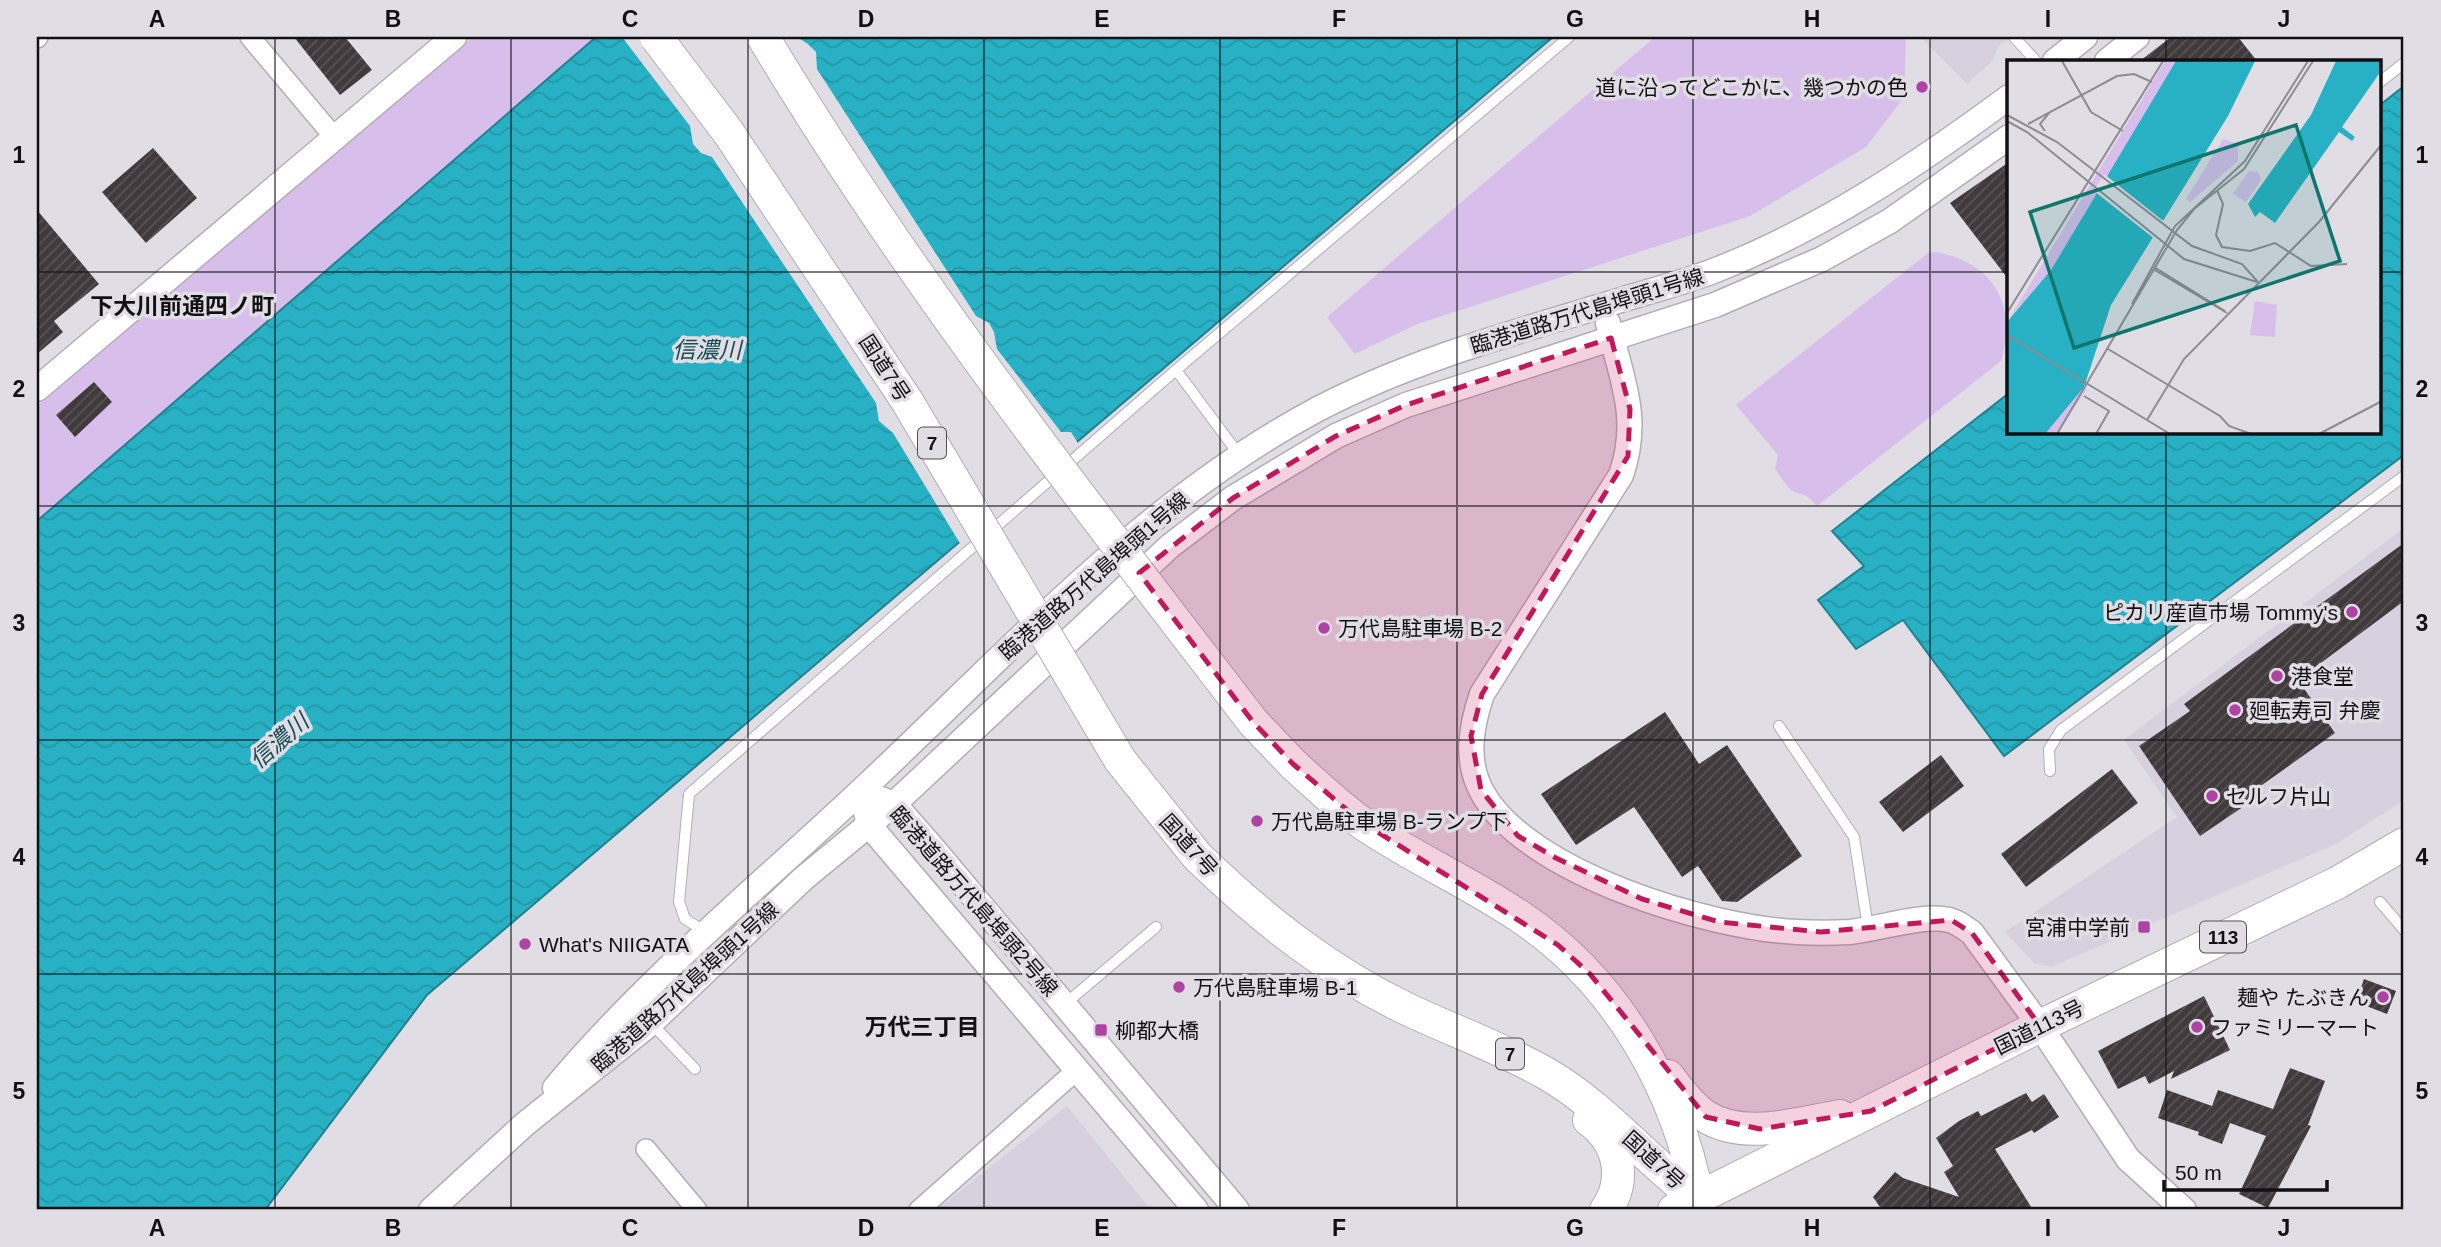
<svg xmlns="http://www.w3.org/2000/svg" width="2441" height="1247" viewBox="0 0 2441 1247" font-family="Helvetica,'Noto Sans JP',sans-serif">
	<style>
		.built { fill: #d7d0de }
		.green { fill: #d7beeb }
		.water { fill: url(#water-waves); stroke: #21818f; stroke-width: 2 }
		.pier { fill: #e1dde5 }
		.building { fill: url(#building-hatch) }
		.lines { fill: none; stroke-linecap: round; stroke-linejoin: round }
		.service-casing { stroke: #b1adb5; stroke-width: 12 }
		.minor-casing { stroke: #b1adb5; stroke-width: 22 }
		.tertiary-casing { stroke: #b1adb5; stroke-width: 27 }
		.trunk-casing { stroke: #b1adb5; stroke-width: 34 }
		.service { stroke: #fff; stroke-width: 10 }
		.minor { stroke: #fff; stroke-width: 19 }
		.tertiary { stroke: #fff; stroke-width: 24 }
		.trunk { stroke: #fff; stroke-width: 32 }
		.trunk-bridge-casing { stroke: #b1adb5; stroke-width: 34; stroke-linecap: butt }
		.trunk-bridge { stroke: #fff; stroke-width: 32 }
		.marked { fill: #c2185b; fill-opacity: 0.2; stroke: #c2185b; stroke-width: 5; stroke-dasharray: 14 9; stroke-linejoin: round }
		.grid { fill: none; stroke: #111012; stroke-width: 2; stroke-opacity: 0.55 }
		.poi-dot { fill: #ae43a3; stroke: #e1dde5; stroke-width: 2.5 }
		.labels { text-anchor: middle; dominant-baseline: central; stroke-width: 7; stroke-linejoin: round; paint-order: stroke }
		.shield { fill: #e1dde5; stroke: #4f4e51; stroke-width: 2 }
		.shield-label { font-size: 19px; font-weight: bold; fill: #111012 }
		.poi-label { font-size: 21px; fill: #111012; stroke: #e1dde5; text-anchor: start }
		.street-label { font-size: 21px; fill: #111012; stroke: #e1dde5 }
		.neighbourhood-label { font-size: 23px; font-weight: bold; fill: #111012; stroke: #e1dde5 }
		.water-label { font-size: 23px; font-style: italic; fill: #164d55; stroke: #e1dde5 }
		.inset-road { fill: none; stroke: #8e8b91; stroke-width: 2 }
		.view { fill: #0f766e; fill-opacity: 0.15; stroke: #0f766e; stroke-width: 3.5 }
		.inset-edge { fill: none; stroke: #111012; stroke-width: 3.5 }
		.neatline { fill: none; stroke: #111012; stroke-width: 2.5 }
		.grid-label { font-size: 23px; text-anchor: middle; font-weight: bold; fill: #111012 }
	</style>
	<defs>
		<pattern id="water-waves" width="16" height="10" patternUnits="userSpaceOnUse" patternTransform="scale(1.75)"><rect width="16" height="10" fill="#28b1c4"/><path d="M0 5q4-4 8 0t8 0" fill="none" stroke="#2397a7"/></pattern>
		<pattern id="building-hatch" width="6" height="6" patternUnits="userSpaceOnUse" patternTransform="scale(1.75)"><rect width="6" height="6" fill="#413a3d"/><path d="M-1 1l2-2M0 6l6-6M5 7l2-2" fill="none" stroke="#595356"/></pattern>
	</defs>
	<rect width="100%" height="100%" fill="#e1dde5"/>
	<g class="built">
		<path d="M1920,37H2012L1998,46L1993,60L1967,84Z"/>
		<path d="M2404,528V800L2338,843L2051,967L2034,963L2005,932L2177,817L2124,740Z"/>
		<path d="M1067,1106L1151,1210H936Z"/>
	</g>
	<g class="green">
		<path d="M473,37H596L37,521V406Z"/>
		<path d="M1655,37H1906L1904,97L1866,147L1750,216L1417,324L1355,354L1327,317Z"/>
		<path d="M1935,252C1994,262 2018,306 2001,361L1817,506C1804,491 1807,498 1793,491C1786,487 1780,475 1775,469L1778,455L1736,405L1928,253Z"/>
	</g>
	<g class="water">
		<path d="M596,37H1553L427,995L265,1210H37V521Z"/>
		<path d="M2404,86V455L2004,756L1903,620L1856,649L1818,600L1864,566L1832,531L2009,393V432H2380V105Z"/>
	</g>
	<path class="pier" d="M622,37H797L808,44L816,52L817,69L976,316L989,323L994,332L997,349L1061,432H1071L1079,445L961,545L893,433L879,421L876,403L712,157L701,153L693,144L690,126Z"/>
	<g class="building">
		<path d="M294,37H345L372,70L340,95Z"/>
		<path d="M2171,37H2238L2257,61H2140Z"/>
		<path d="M153,148L197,198L146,243L102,192Z"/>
		<path d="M2009,162V280L1950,203Z"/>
		<path d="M37,210L99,284L54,321L63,332L37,354Z"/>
		<path d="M94,382L112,402L75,437L56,415Z"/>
		<path d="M2404,543V601L2298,680L2335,733L2255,790L2259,796L2200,836L2139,746L2190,711L2184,704Z"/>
		<path d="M1665,712L1699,764L1727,745L1802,856L1737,902L1722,901L1698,866L1682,877L1634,807L1576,845L1541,794Z"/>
		<path d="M1941,755L1964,786L1903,832L1879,802Z"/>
		<path d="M2112,769L2138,803L2026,887L2001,854Z"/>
		<path d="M2364,979L2396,991L2387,1014L2356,1002Z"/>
		<path d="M2204,996L2230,1050L2171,1079L2174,1071L2149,1084L2145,1076L2118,1089L2098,1051Z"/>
		<path d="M2290,1068L2325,1081L2308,1125L2311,1126L2268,1208L2239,1194L2266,1136L2230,1123L2222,1144L2198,1135L2199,1132L2158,1118L2167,1090L2212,1106L2218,1090L2273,1109Z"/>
		<path d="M2026,1093L2032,1102L2044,1094L2059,1117L2034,1133L2032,1130L1995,1149L2033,1210H1882L1873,1197L1895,1172L1903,1178L1959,1197L1944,1172L1953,1166L1936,1138L1959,1121L1978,1111L1981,1116Z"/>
	</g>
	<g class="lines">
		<g class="service-casing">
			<g id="service">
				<path d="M2014,37L2036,61"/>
				<path d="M2380,82L2404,63"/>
				<path d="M1176,370L1240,456"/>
				<path d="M1779,726L1854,837L1868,928"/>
				<path d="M2050,771L2049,749L2061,730L2404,476"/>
				<path d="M2380,902L2404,930"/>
				<path d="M706,932L685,919L679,902L689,794L1176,370L1569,37"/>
				<path d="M1065,1004L1156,927"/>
				<path d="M652,1024L695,1069"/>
			</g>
		</g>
		<g class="minor-casing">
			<g id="minor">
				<path d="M250,37L335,138"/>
				<path d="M37,38L38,37"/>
				<path d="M646,1149L697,1210"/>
				<path d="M919,1210L1078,1069"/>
			</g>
		</g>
		<g class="tertiary-casing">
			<g id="tertiary">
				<path d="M2055,61L2085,37"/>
				<path d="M2107,61L2137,37"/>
				<path d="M1608,323C1621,377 1641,418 1621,475L1482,694C1471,726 1465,761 1482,792C1526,873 1709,928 1797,932C1814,933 1832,933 1850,932C1879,929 1921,914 1949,920C1958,922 1965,928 1972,933L2040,1026L2128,1159L2184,1210"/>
				<path d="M37,389L454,37"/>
				<path d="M881,799L894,804L931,846L1237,1210"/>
				<path d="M865,808L869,825L1196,1210"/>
				<path d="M555,1088C647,978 760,886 864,788C1007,654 1143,502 1318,409C1408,362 1508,334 1605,305C1642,293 1680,284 1716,270C1823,228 1917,165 2009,97"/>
				<path d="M431,1210L525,1124L651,1023L804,878L894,804L1170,546L1233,498L1336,436L1406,405L1715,305L1822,259L1890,221L2009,137"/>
			</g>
		</g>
		<g class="trunk-casing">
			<g id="trunk">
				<path d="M1293,764C1315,784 1337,805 1362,823C1413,858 1471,883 1522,918C1617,982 1677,1088 1698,1199"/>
				<path d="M1197,856C1260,917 1327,971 1407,1009C1453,1031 1502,1048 1547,1074C1604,1107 1646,1160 1698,1199"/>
				<path d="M1668,1076C1679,1090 1690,1106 1705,1116C1743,1141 1799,1123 1840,1116"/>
				<path d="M1589,1120C1620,1142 1627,1180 1606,1210"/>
				<path d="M1674,1210L2040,1026L2337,883L2404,844"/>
			</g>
		</g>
		<use href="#service" class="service"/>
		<use href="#minor" class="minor"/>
		<use href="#tertiary" class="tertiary"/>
		<use href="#trunk" class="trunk"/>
		<g class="trunk-bridge-casing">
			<g id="trunk-bridge">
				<path d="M656,37L728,132L907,401L1120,760L1197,856"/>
				<path d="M763,37C908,279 1082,499 1253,722L1293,764"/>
			</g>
		</g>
		<use href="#trunk-bridge" class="trunk-bridge"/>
	</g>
	<path class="marked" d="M1611,338L1630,409L1628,456L1482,694L1471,736L1481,790L1518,836L1556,858L1642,899L1719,922L1821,932L1951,920L1972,933L2040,1026L1871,1111L1760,1129L1706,1117L1590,974L1558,945L1360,821L1293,764L1253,722L1139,573L1233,498L1336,436L1406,405Z"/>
	<path class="grid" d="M275,37V1210M511,37V1210M748,37V1210M984,37V1210M1220,37V1210M1457,37V1210M1693,37V1210M1930,37V1210M2166,37V61M37,272H2009M2380,272H2404M2166,432V1210M37,506H2404M37,740H2404M37,974H2404"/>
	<g class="poi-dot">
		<circle cx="1922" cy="87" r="7"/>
		<circle cx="2352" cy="612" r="7"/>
		<circle cx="1324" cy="628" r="7"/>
		<circle cx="2277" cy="676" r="7"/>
		<circle cx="2235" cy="710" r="7"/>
		<circle cx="2212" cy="796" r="7"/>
		<circle cx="1257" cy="821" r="7"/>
		<rect x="2137" y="920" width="14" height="14" rx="3.5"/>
		<circle cx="525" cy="944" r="7"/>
		<circle cx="1179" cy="987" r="7"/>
		<circle cx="2383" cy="997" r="7"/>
		<circle cx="2197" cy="1027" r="7"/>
		<rect x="1094" y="1023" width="14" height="14" rx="3.5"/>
	</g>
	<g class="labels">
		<g class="shield">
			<rect x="918" y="427.5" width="28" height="31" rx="5"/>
			<rect x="2200" y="921.5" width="46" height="31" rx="5"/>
			<rect x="1496" y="1038.5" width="28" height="31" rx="5"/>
		</g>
		<g class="shield-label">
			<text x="932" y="443">7</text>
			<text x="2223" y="937">113</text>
			<text x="1510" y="1054">7</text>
		</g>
		<g class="poi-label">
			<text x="1908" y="87" text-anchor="end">道に沿ってどこかに、幾つかの色</text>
			<text x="2338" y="612" text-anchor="end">ピカリ産直市場 Tommy's</text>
			<text x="1338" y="628">万代島駐車場 B-2</text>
			<text x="2291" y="676">港食堂</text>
			<text x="2249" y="710">廻転寿司 弁慶</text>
			<text x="2226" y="796">セルフ片山</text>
			<text x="1271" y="821">万代島駐車場 B-ランプ下</text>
			<text x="2130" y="927" text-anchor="end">宮浦中学前</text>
			<text x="539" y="944">What's NIIGATA</text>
			<text x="1193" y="987">万代島駐車場 B-1</text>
			<text x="2369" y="997" text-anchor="end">麺や たぶきん</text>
			<text x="2211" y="1027">ファミリーマート</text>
			<text x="1115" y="1030">柳都大橋</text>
		</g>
		<g class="street-label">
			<text transform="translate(1587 311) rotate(-17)">臨港道路万代島埠頭1号線</text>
			<text transform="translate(885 368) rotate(57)">国道7号</text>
			<text transform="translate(1094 576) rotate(-41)">臨港道路万代島埠頭1号線</text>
			<text transform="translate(1189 845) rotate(48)">国道7号</text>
			<text transform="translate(974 901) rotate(49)">臨港道路万代島埠頭2号線</text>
			<text transform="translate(685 987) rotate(-42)">臨港道路万代島埠頭1号線</text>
			<text transform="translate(2039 1027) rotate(-26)">国道113号</text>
			<text transform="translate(1654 1160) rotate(42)">国道7号</text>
		</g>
		<g class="neighbourhood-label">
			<text x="182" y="306">下大川前通四ノ町</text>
			<text x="922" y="1027">万代三丁目</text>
		</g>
		<g class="water-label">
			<text x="707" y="350">信濃川</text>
			<text transform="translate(279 741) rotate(-41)">信濃川</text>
		</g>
	</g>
	<g transform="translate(2007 60)">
		<rect width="374" height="374" fill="#e1dde5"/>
		<path d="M158,1H169L160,20L44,210L2,259ZM216,79L231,84V101L183,142L179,139ZM242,111L251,112L254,120L239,142L226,134ZM248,241L270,245L268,277L243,275ZM76,327L80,329L49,374H38Z" fill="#d7beeb"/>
		<path d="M169,1H248L221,56L104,245L77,327L38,374H0V262L44,210ZM329,1H374V11L335,67L348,77L345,81L332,72L268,163L253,152L248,157L241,144L304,55Z" fill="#28b1c4"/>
		<path d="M97,114L159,163L149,180L87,131Z" fill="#e1dde5"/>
		<path class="inset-road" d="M55,1L84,52L116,71M0,55L50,82L185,186L235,204L251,222M0,61L20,72L177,199L250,222M21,64L110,16L127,14L145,22M38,71L33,64L42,53M210,130L216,144L209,175L215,187L243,191L268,183L304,206L340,204M147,207L218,251M146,209L220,253M125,244L168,166L238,101L301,1M0,253L156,1M0,275L163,374M101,289L213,356L222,366L244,374M77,336L102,351L89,374M140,360L177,299L312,162L375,84M50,374L170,170L187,149L237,109L306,1M312,374L375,341"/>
		<path class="view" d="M289,65L333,201L67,288L23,152Z"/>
		<rect width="374" height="374" class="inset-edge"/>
	</g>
	<rect width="2441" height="1247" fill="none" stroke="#e1dde5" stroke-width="77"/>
	<path d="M2164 1180v10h163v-10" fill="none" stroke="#111012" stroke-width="3.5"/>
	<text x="2175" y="1180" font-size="21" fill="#111012" stroke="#e1dde5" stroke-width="5" paint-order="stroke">50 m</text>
	<rect x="38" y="38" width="2364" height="1170" class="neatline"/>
	<g class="grid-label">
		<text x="157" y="27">A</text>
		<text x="393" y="27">B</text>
		<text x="630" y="27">C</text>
		<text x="866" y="27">D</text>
		<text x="1102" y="27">E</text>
		<text x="1339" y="27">F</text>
		<text x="1575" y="27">G</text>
		<text x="1812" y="27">H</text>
		<text x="2048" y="27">I</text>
		<text x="2284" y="27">J</text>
		<text x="19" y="163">1</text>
		<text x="2422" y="163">1</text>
		<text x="19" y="397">2</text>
		<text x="2422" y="397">2</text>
		<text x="19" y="631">3</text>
		<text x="2422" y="631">3</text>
		<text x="19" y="865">4</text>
		<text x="2422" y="865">4</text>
		<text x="19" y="1099">5</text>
		<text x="2422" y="1099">5</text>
		<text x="157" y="1236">A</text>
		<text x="393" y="1236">B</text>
		<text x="630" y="1236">C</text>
		<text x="866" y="1236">D</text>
		<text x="1102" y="1236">E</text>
		<text x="1339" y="1236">F</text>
		<text x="1575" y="1236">G</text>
		<text x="1812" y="1236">H</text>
		<text x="2048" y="1236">I</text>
		<text x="2284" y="1236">J</text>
	</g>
</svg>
